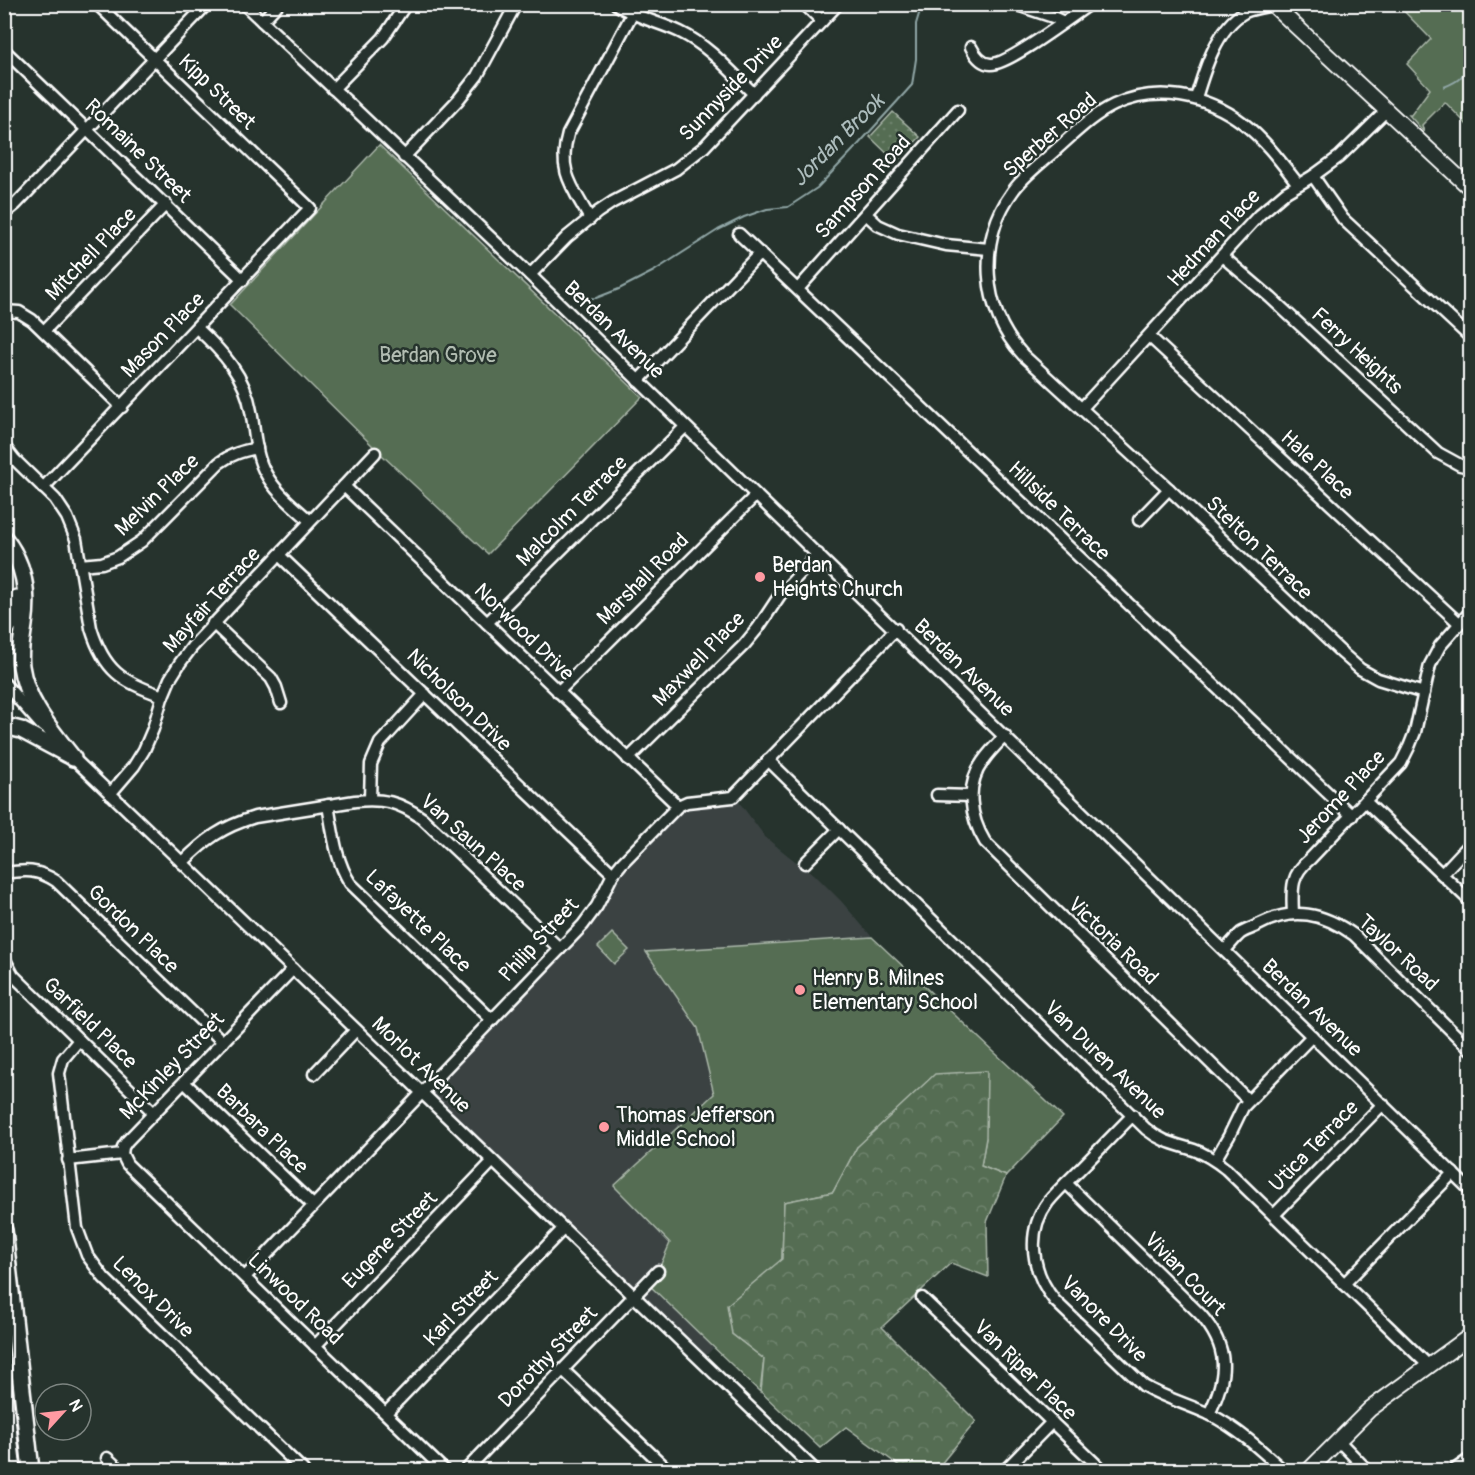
<svg xmlns="http://www.w3.org/2000/svg" width="1475" height="1475" viewBox="0 0 1475 1475" font-family="Pangolin,sans-serif">
	<style>
		.built { fill: #3a4343 }
		.green { fill: #556d53; stroke: #aab6a9; stroke-width: 1.5 }
		.forest { fill: url(#forest-crowns); stroke: #aab6a9; stroke-width: 1.5 }
		.garden { fill: url(#garden-dots); stroke: #aab6a9; stroke-width: 1.5 }
		.lines { fill: none; stroke-linecap: round; stroke-linejoin: round }
		.stream { stroke: #90a6a6; stroke-width: 2 }
		.minor-casing { stroke: #fff; stroke-width: 15 }
		.major-casing { stroke: #fff; stroke-width: 18 }
		.highway-casing { stroke: #fff; stroke-width: 20 }
		.minor { stroke: #26332d; stroke-width: 10 }
		.major { stroke: #26332d; stroke-width: 14 }
		.highway { stroke: #26332d; stroke-width: 15 }
		.poi-dot { fill: #ff9aa2; stroke: #26332d; stroke-width: 2 }
		.labels { text-anchor: middle; dominant-baseline: central; stroke-width: 5; stroke-linejoin: round; paint-order: stroke }
		.street-label { font-size: 21px; fill: #fff; stroke: #26332d }
		.park-label { font-size: 21px; fill: #b2bdb2; stroke: #26332d }
		.poi-label { font-size: 21px; fill: #fff; stroke: #26332d; text-anchor: start }
		.water-label { font-size: 22px; font-style: italic; fill: #acbcbc; stroke: #26332d }
	</style>
	<defs>
		<pattern id="forest-crowns" width="20" height="18" patternUnits="userSpaceOnUse" patternTransform="scale(1.5)"><rect width="20" height="18" fill="#556d53"/><path d="M2 6a3 3 0 1 1 6 0M12 15a3 3 0 1 1 6 0" fill="none" stroke="#6e836d"/></pattern>
		<pattern id="garden-dots" width="8" height="8" patternUnits="userSpaceOnUse" patternTransform="scale(1.5)"><rect width="8" height="8" fill="#556d53"/><path d="M2 2h.1M6 6h.1" fill="none" stroke="#6e836d" stroke-width="1.8" stroke-linecap="round"/></pattern>
	</defs>
	<rect width="100%" height="100%" fill="#26332d"/>
	<filter id="ink" filterUnits="userSpaceOnUse"><feTurbulence type="fractalNoise" baseFrequency=".0167" numOctaves="2"/><feDisplacementMap in="SourceGraphic" scale="12" xChannelSelector="R" yChannelSelector="G"/><feConvolveMatrix kernelMatrix="1 2 1 2 8 2 1 2 1" color-interpolation-filters="sRGB"/></filter>
	<g filter="url(#ink)">
		<path class="built" d="M733,797L739,802L766,838L795,861L814,874L841,901L872,937L995,1053L839,1213L701,1361L422,1093L590,916L607,884L678,806Z"/>
		<g class="green">
			<path d="M1398,5H1470V128L1445,102L1422,125L1424,132L1409,115H1411L1430,89L1407,64L1431,39Z"/>
			<path d="M379,145L642,397L488,554L383,456L230,305Z"/>
			<path d="M612,933L629,950L614,964L598,947Z"/>
			<path d="M872,937L1063,1117L1006,1176L981,1166L986,1138L857,1147L833,1192L784,1202L782,1259L732,1334L764,1359L760,1392L647,1283L658,1271L670,1243L614,1186L714,1094L698,1028L646,952Z"/>
		</g>
		<path class="forest" d="M987,1071L986,1138L981,1166L1006,1176L987,1222L988,1277L951,1263L882,1327L976,1421L936,1470H905L846,1427L820,1448L761,1392L764,1359L732,1334L727,1305L782,1259L784,1202L833,1192L857,1147L935,1074Z"/>
		<path class="garden" d="M893,112L920,137L896,162L870,137Z"/>
		<g class="lines">
			<g class="stream">
				<path d="M1444,87C1462,80 1463,76 1470,60"/>
				<path d="M577,299L596,298L619,289L654,271L718,230L744,217L767,209L788,207L817,188L856,147L912,85L916,59V24L922,4"/>
			</g>
			<g class="minor-casing">
				<g id="minor">
					<path d="M244,4L530,275L1470,1190"/>
					<path d="M616,4C636,18 659,22 680,32C709,46 731,72 754,94"/>
					<path d="M804,4L822,21"/>
					<path d="M1014,4L1053,17L1064,22"/>
					<path d="M262,21L278,4"/>
					<path d="M971,47C975,55 981,64 991,64C1008,65 1072,16 1090,4"/>
					<path d="M4,50L243,280"/>
					<path d="M333,89L383,38L406,4"/>
					<path d="M1196,98C1204,71 1217,27 1245,12C1253,8 1264,7 1273,5"/>
					<path d="M404,157L458,100L477,76L516,4"/>
					<path d="M1313,176L1343,219L1470,337"/>
					<path d="M1298,184C1281,162 1265,140 1243,123C1206,95 1157,85 1114,105C1093,115 1076,132 1059,147C1044,161 1025,174 1013,191C977,240 981,310 1023,355L1169,489L1343,654L1360,669L1378,679L1424,693"/>
					<path d="M4,214L15,205L207,4"/>
					<path d="M866,214L878,225L898,234L946,245L989,249"/>
					<path d="M590,219C573,188 557,171 568,134L632,14"/>
					<path d="M739,234L1352,816"/>
					<path d="M1222,256L1271,298L1438,453L1460,465L1470,467"/>
					<path d="M530,275L567,237L598,212L613,202L676,169L704,147L838,4"/>
					<path d="M798,289L958,110"/>
					<path d="M4,311L19,312L32,320L122,407"/>
					<path d="M197,328C223,352 245,376 251,411C255,432 255,456 266,474C276,493 295,507 310,521"/>
					<path d="M44,331L166,204"/>
					<path d="M1149,336L1459,623"/>
					<path d="M638,381L760,253"/>
					<path d="M1082,408L1259,215L1286,192L1313,176L1339,157L1387,110"/>
					<path d="M4,446L14,459L55,499L67,517L76,539L91,628C104,671 122,682 163,696"/>
					<path d="M344,486L678,806"/>
					<path d="M43,488L310,208L97,4"/>
					<path d="M1139,520L1169,489"/>
					<path d="M279,555L613,874"/>
					<path d="M80,565L102,563L118,557L142,541L219,463C231,454 243,451 257,448"/>
					<path d="M213,623L271,678L276,687L281,703"/>
					<path d="M487,623L685,427"/>
					<path d="M4,683L42,726"/>
					<path d="M558,692L756,495"/>
					<path d="M1005,736C997,744 989,752 983,761C965,786 970,817 985,842L1248,1100"/>
					<path d="M69,754L815,1470"/>
					<path d="M628,759L744,645L758,628L780,595L818,554"/>
					<path d="M768,760L1146,1129C1162,1142 1175,1144 1194,1150C1206,1154 1216,1161 1226,1169L1429,1366"/>
					<path d="M110,794L134,766L144,750L153,729L162,698L170,679L180,663L192,647L375,453"/>
					<path d="M937,795L971,796"/>
					<path d="M370,799L371,764L380,743L425,694"/>
					<path d="M1365,801L1470,901"/>
					<path d="M328,805C333,832 335,859 350,883L492,1020"/>
					<path d="M182,863C206,839 222,827 255,817L355,801C383,798 399,802 422,818L560,949"/>
					<path d="M805,863L839,829"/>
					<path d="M4,873C26,870 37,869 56,881L223,1042"/>
					<path d="M1442,874L1470,844"/>
					<path d="M1293,914C1292,890 1290,875 1310,859L1401,763L1409,747L1415,732L1430,665L1440,646L1470,612"/>
					<path d="M1225,950C1230,945 1235,938 1241,933C1246,930 1253,928 1258,925C1294,906 1323,913 1354,935L1470,1049"/>
					<path d="M4,958L13,975L19,981L154,1113"/>
					<path d="M79,1040L63,1059L59,1073L77,1228L87,1255L104,1278L303,1470"/>
					<path d="M314,1074L356,1030"/>
					<path d="M184,1082L313,1205"/>
					<path d="M1133,1115C1115,1133 1098,1151 1080,1169C1070,1179 1058,1190 1048,1202C1025,1233 1032,1273 1055,1301L1144,1386C1165,1398 1187,1404 1209,1414C1237,1428 1260,1449 1283,1470"/>
					<path d="M122,1154L127,1164L444,1470"/>
					<path d="M122,1154L123,1147L127,1141L293,969"/>
					<path d="M68,1160L122,1154"/>
					<path d="M1215,1160L1229,1136L1243,1107L1312,1036"/>
					<path d="M1066,1183L1200,1314C1230,1348 1228,1376 1209,1414"/>
					<path d="M1274,1215L1383,1104"/>
					<path d="M245,1277L583,925L597,906L613,874L622,863L678,806L687,802L733,797L896,629"/>
					<path d="M1344,1284L1453,1173"/>
					<path d="M922,1298L1102,1470"/>
					<path d="M315,1346L493,1161"/>
					<path d="M563,1370L668,1470"/>
					<path d="M386,1413L563,1229"/>
					<path d="M1338,1440L1367,1470"/>
					<path d="M107,1458L120,1470"/>
					<path d="M466,1470L658,1271"/>
					<path d="M1005,1470L1052,1422"/>
					<path d="M1454,1470L1470,1459"/>
				</g>
			</g>
			<g class="major-casing">
				<g id="major">
					<path d="M1272,4L1470,188"/>
					<path d="M1309,1470L1370,1409L1470,1336"/>
				</g>
			</g>
			<g class="highway-casing">
				<g id="highway">
					<path d="M4,538C25,564 29,593 24,625C22,639 19,652 21,666C26,702 52,731 73,758"/>
					<path d="M4,631C14,622 17,611 17,598"/>
					<path d="M4,727L13,728L21,730L68,755"/>
					<path d="M4,1230L31,1470"/>
					<path d="M4,1393L13,1470"/>
				</g>
			</g>
			<use href="#minor" class="minor"/>
			<use href="#major" class="major"/>
			<use href="#highway" class="highway"/>
		</g>
	</g>
	<g class="poi-dot">
		<circle cx="760" cy="577" r="6"/>
		<circle cx="800" cy="990" r="6"/>
		<circle cx="604" cy="1127" r="6"/>
	</g>
	<g class="labels">
		<g class="street-label">
			<text transform="translate(731 88) rotate(-46)">Sunnyside Drive</text>
			<text transform="translate(217 92) rotate(44)">Kipp Street</text>
			<text transform="translate(1050 135) rotate(-41)">Sperber Road</text>
			<text transform="translate(138 151) rotate(44)">Romaine Street</text>
			<text transform="translate(863 187) rotate(-48)">Sampson Road</text>
			<text transform="translate(1214 238) rotate(-47)">Hedman Place</text>
			<text transform="translate(91 254) rotate(-46)">Mitchell Place</text>
			<text transform="translate(614 330) rotate(44)">Berdan Avenue</text>
			<text transform="translate(163 335) rotate(-46)">Mason Place</text>
			<text transform="translate(1357 351) rotate(43)">Ferry Heights</text>
			<text transform="translate(1317 465) rotate(43)">Hale Place</text>
			<text transform="translate(157 495) rotate(-44)">Melvin Place</text>
			<text transform="translate(572 511) rotate(-45)">Malcolm Terrace</text>
			<text transform="translate(1059 511) rotate(44)">Hillside Terrace</text>
			<text transform="translate(1259 548) rotate(44)">Stelton Terrace</text>
			<text transform="translate(643 579) rotate(-45)">Marshall Road</text>
			<text transform="translate(212 600) rotate(-48)">Mayfair Terrace</text>
			<text transform="translate(524 632) rotate(44)">Norwood Drive</text>
			<text transform="translate(699 659) rotate(-46)">Maxwell Place</text>
			<text transform="translate(964 668) rotate(44)">Berdan Avenue</text>
			<text transform="translate(459 700) rotate(44)">Nicholson Drive</text>
			<text transform="translate(1341 797) rotate(-47)">Jerome Place</text>
			<text transform="translate(473 843) rotate(42)">Van Saun Place</text>
			<text transform="translate(418 921) rotate(44)">Lafayette Place</text>
			<text transform="translate(133 929) rotate(44)">Gordon Place</text>
			<text transform="translate(539 940) rotate(-47)">Philip Street</text>
			<text transform="translate(1113 941) rotate(44)">Victoria Road</text>
			<text transform="translate(1398 953) rotate(43)">Taylor Road</text>
			<text transform="translate(1312 1008) rotate(44)">Berdan Avenue</text>
			<text transform="translate(90 1023) rotate(44)">Garfield Place</text>
			<text transform="translate(1105 1060) rotate(44)">Van Duren Avenue</text>
			<text transform="translate(421 1065) rotate(44)">Morlot Avenue</text>
			<text transform="translate(172 1066) rotate(-46)">McKinley Street</text>
			<text transform="translate(262 1129) rotate(44)">Barbara Place</text>
			<text transform="translate(1314 1146) rotate(-46)">Utica Terrace</text>
			<text transform="translate(390 1240) rotate(-46)">Eugene Street</text>
			<text transform="translate(1185 1274) rotate(46)">Vivian Court</text>
			<text transform="translate(153 1297) rotate(45)">Lenox Drive</text>
			<text transform="translate(295 1299) rotate(44)">Linwood Road</text>
			<text transform="translate(461 1308) rotate(-46)">Karl Street</text>
			<text transform="translate(1104 1319) rotate(45)">Vanore Drive</text>
			<text transform="translate(548 1357) rotate(-46)">Dorothy Street</text>
			<text transform="translate(1025 1370) rotate(44)">Van Riper Place</text>
		</g>
		<g class="park-label">
			<text x="438" y="355">Berdan Grove</text>
		</g>
		<g class="poi-label">
			<text x="772" y="565">Berdan<tspan x="772" dy="24">Heights Church</tspan></text>
			<text x="812" y="978">Henry B. Milnes<tspan x="812" dy="24">Elementary School</tspan></text>
			<text x="616" y="1115">Thomas Jefferson<tspan x="616" dy="24">Middle School</tspan></text>
		</g>
		<g class="water-label">
			<text transform="translate(838 140) rotate(-45)">Jordan Brook</text>
		</g>
	</g>
	<rect width="1475" height="1475" fill="none" stroke="#26332d" stroke-width="24"/>
	<rect x="12" y="12" width="1451" height="1451" fill="none" stroke="#fff" stroke-width="2" filter="url(#ink)"/>
	<g transform="translate(63 1412) rotate(63)"><circle r="28" fill="#26332d" stroke="#7d8581" stroke-width="1.5"/>
	<path d="M0-4.5L10 22L0 15L-10 22Z" fill="#ff9aa2"/>
	<text y="-9" font-size="16" font-weight="bold" text-anchor="middle" fill="#ffffff">N</text>
	</g>
</svg>
